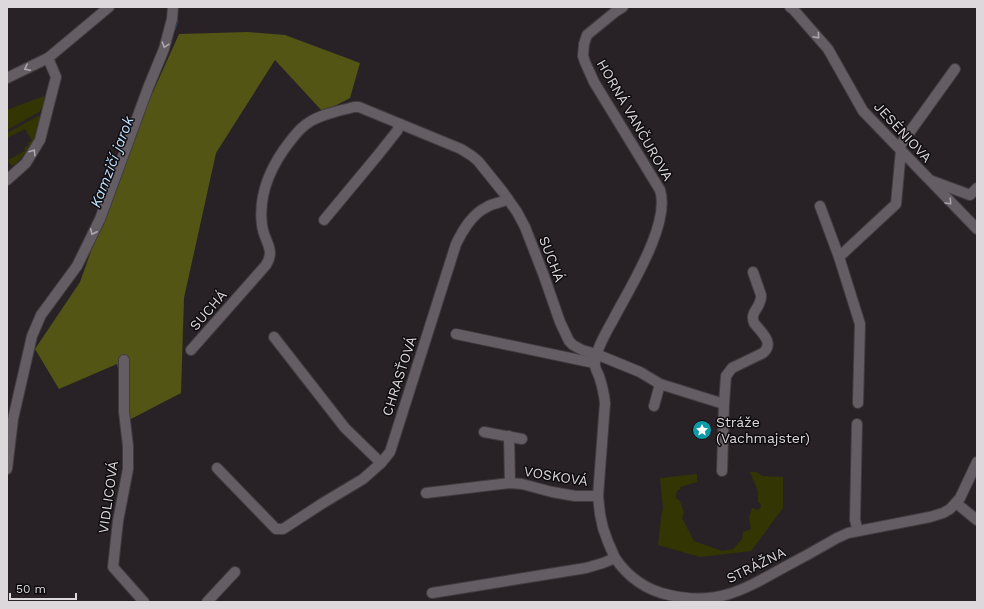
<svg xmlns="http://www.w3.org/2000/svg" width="984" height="609" viewBox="0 0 984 609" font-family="'Work Sans',sans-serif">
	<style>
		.green { fill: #333502 }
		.forest { fill: #525513 }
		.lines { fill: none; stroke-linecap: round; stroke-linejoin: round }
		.stream { stroke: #155f92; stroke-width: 2.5 }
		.minor-casing { stroke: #423c41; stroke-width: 12 }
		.minor { stroke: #645d63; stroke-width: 10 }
		.oneway { stroke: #aca7ac }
		.labels { text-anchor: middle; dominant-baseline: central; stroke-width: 3; stroke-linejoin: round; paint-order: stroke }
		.street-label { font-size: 14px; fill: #dcd8dc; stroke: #0f0c0f }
		.poi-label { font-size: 14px; fill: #dcd8dc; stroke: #0f0c0f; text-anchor: start }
		.water-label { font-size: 15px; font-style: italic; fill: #bfe1ff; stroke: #0f0c0f }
	</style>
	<rect width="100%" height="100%" fill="#282227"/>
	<g class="green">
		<path d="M44,96C46,101 43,108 39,112L7,130V110Z"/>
		<path d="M38,116L40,118L33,142L30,147L26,153L13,166L11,165L8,160L25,151L24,148L29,145L28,143L32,141L25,129L7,138V133Z"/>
		<path d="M750,472H756L763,476L783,477V508L751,551L700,557L658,545L661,517L663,508L660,478L697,474V482L680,487L681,489C676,490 676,494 676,498L680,501L684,513L682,518L694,541L722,551L733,549L742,539L743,532L751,529L749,517L752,508L758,510L761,507L760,503L758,502V491Z"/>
	</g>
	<path class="forest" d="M248,32L285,35L360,63L350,98L323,112L275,60L216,153L184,298L181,393L129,420L117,364L59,389L35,349L80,282L109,201L148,103L179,34Z"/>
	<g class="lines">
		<path class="stream" d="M173,32L176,24L177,19"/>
		<g class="minor-casing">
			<g id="minor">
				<path d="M790,7L793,9L828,49L863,111L977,229"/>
				<path d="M7,78L48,58L109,7"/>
				<path d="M899,147L955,69"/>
				<path d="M7,180L26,163L40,140L56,77L48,58"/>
				<path d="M932,181L970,195L977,188"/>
				<path d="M820,206L839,257"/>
				<path d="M324,220L378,155L397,131L400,124"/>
				<path d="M456,334L594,363"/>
				<path d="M274,337L345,428L381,463"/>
				<path d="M191,350L266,265C276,249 264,242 262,225C258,194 272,164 291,140C296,134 301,127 308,123C321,114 339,111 354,107H359L461,149L472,156L478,161L503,192L517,212L525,227L544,276L560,322L569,341L573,345L582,350L596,354L640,372L660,384L654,406"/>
				<path d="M124,360V412L128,446V469L118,521L113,567L144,602"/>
				<path d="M660,384L724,404"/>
				<path d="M858,403L860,324L839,257L896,204L901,150"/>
				<path d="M857,424L855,520L858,531"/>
				<path d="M484,432L522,439"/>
				<path d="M509,436L510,483"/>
				<path d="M217,468L276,529H283L323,503L363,479L381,463L390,452L456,244C463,230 472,214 487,207C493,203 501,203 508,199"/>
				<path d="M7,469L13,419L32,336L41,315L77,266L100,219L148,88L164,49L172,19L173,7"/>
				<path d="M722,471L724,404L726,376L732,368L763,353C775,343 761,332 754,323C749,311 762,308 761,295L753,272"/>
				<path d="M426,493L510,483L522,484L552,492L575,496H598"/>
				<path d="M956,503L977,520"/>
				<path d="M615,558L608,542L603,528L600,514L598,496L605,403C604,393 602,385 599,376C597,372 594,366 595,362C596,349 607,331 613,320C629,289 671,224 660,190L594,82L585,62L583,56L584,44L587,35L615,12L623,7"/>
				<path d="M432,593L586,568L603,563L615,558C628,577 646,590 669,595C715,606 742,591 781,569C800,559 818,549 837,538L848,533L930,517L943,513L950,509L960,498L977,462"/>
				<path d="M207,602L235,572"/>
			</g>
		</g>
		<use href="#minor" class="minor"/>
	</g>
	<defs><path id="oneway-chevron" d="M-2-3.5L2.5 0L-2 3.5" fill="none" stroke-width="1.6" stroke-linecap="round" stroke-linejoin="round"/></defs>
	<g class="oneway">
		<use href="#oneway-chevron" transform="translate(817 36) rotate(49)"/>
		<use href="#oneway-chevron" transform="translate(165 45) rotate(108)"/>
		<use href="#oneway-chevron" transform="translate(27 68) rotate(154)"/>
		<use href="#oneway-chevron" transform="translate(33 152) rotate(-57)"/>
		<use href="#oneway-chevron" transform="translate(949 202) rotate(47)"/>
		<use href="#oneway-chevron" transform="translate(93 232) rotate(115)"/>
	</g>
	<defs>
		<g id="sight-disc" transform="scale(1)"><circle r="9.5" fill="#0f9aa8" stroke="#0f0c0f"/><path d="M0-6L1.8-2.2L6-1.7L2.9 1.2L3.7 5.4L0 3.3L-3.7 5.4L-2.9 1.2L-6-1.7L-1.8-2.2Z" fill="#fff"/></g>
	</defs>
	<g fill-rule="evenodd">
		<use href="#sight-disc" x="702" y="430"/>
	</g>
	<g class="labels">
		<g class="street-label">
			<text transform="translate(635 120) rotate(60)">HORNÁ VANČUROVA</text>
			<text transform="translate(903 132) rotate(47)">JESÉNIOVA</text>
			<text transform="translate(552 259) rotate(69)">SUCHÁ</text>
			<text transform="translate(208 310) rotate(-49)">SUCHÁ</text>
			<text transform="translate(399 376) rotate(-72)">CHRASŤOVÁ</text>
			<text transform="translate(556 476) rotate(9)">VOSKOVÁ</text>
			<text transform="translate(108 497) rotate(-82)">VIDLICOVÁ</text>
			<text transform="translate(756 565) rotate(-26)">STRÁŽNA</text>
		</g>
		<g class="poi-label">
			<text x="716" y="422">Stráže<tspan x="716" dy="16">(Vachmajster)</tspan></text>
		</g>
		<g class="water-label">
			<text transform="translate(112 162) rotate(-69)">Kamzičí jarok</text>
		</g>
	</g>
	<rect width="984" height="609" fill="none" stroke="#dcd8dc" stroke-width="16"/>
	<path d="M10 593v6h66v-6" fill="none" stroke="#dcd8dc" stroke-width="2"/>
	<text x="16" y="593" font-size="12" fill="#dcd8dc" stroke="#0f0c0f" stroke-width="3" paint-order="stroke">50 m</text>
</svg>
